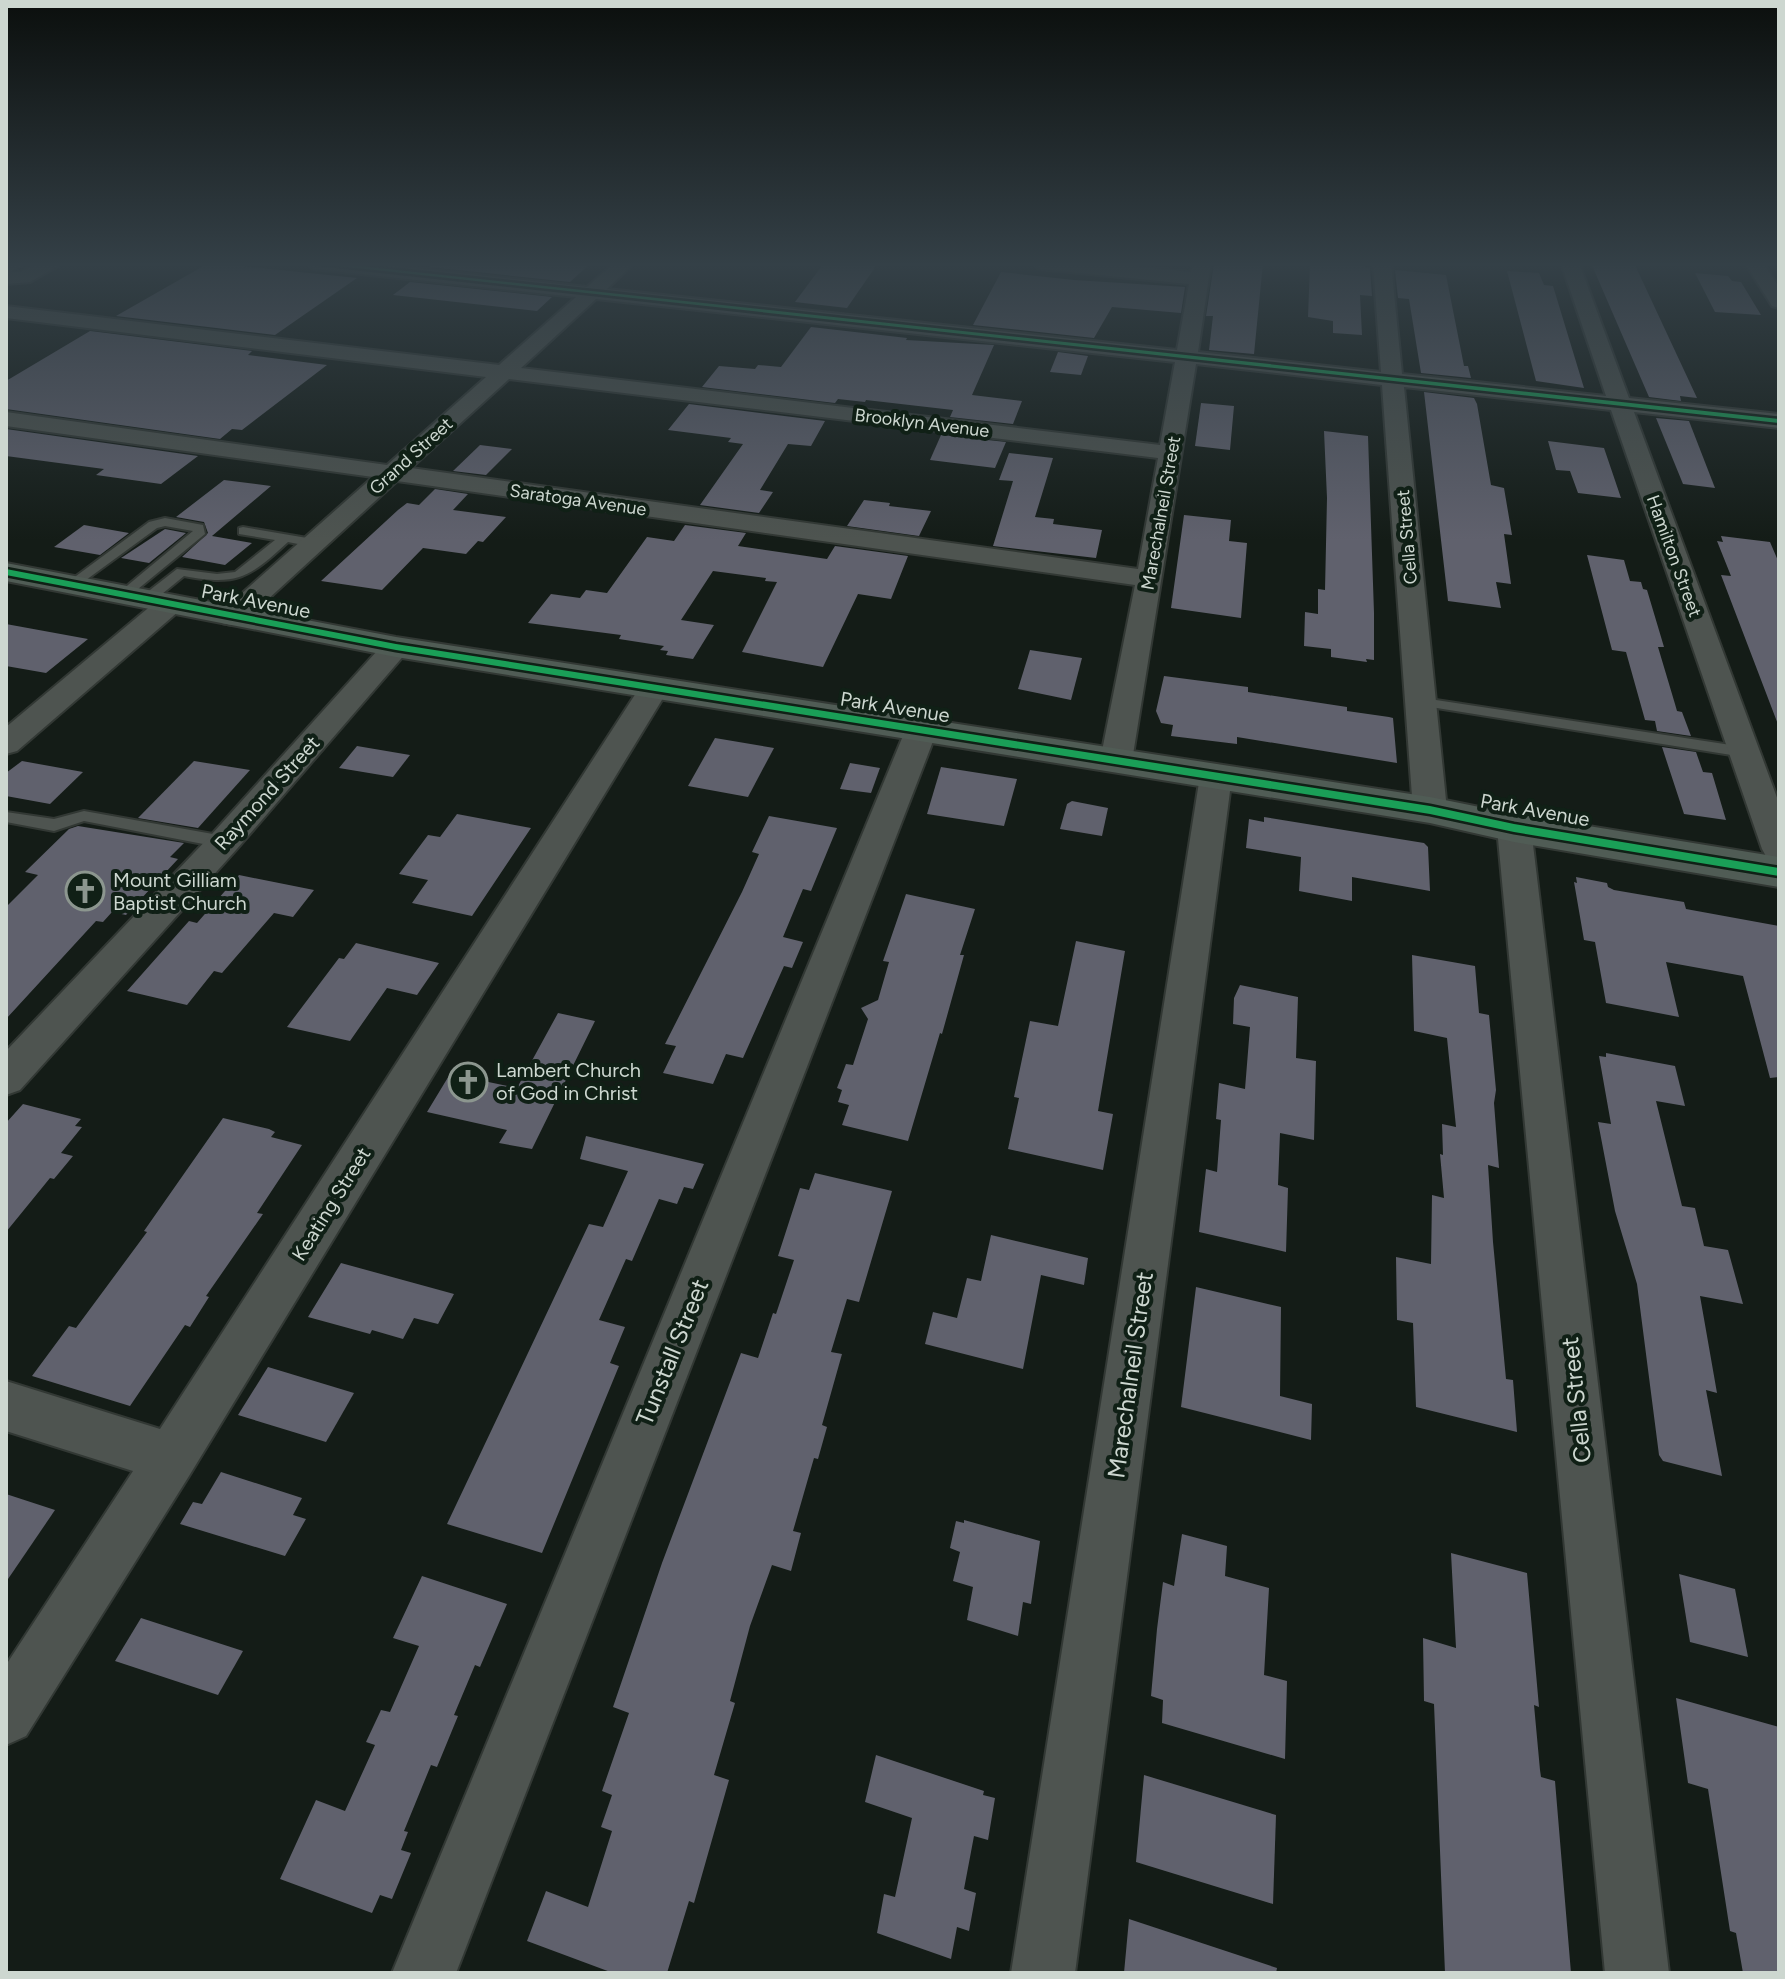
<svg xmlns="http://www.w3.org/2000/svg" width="1785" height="1979" viewBox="0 0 1785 1979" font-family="Figtree,sans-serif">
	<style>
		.building { fill: #60616d }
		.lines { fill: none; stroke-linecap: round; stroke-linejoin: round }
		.service-casing { stroke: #323834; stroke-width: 4 }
		.minor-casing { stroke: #323834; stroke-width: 4 }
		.secondary-casing { stroke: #323834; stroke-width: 4 }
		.primary-casing { stroke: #323834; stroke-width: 4 }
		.service { fill: #4e5450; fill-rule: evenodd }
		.minor { fill: #4e5450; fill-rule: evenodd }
		.secondary { fill: #505c55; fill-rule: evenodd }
		.primary { fill: #4a5850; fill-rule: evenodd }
		.cycleway-casing { stroke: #102016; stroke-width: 5 }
		.cycleway { fill: #1a9f57; fill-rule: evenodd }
		.labels { text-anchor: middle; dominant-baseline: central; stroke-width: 8; stroke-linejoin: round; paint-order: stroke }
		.far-street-label { font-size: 18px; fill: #cdd7d0; stroke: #102016 }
		.street-label { font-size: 20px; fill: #cdd7d0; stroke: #102016 }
		.poi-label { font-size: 20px; fill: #cdd7d0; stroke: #102016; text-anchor: start }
		.near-street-label { font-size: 24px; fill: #cdd7d0; stroke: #102016 }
	</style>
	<rect width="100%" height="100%" fill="#141c17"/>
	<g class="building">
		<path d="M434,263H591L570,282L429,267Z"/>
		<path d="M824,263H878L847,308L795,302Z"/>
		<path d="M1235,263H1263L1254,354L1209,350L1213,316H1206L1214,264L1235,266Z"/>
		<path d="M1310,263H1354L1370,268L1372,296L1360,295L1362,335L1333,333V321L1308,317Z"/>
		<path d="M1591,263H1634L1697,398L1680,396L1681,401L1649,397Z"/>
		<path d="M207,264L213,263L357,278L275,335L116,316Z"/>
		<path d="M1395,270L1446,275L1464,366H1468L1471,378L1421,373L1409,299L1398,298Z"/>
		<path d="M1507,271L1539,273L1544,285L1553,286L1584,388L1536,381Z"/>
		<path d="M1001,272L1074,280L1185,287L1181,313L1112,307L1094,338L973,325Z"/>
		<path d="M1695,273L1728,276L1732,281L1741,282L1761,315L1715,312Z"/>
		<path d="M410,282L552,297L537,311L393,295Z"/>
		<path d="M811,327L907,338L906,340L994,345L972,395L1022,401L1013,424L950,417L953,410L866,400L865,402L838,399L835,403L702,387L719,366L755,369L758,365L781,367Z"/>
		<path d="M90,331L252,351L248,355L327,365L242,430L232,429L220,439L6,409V381Z"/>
		<path d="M1058,352L1088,356L1081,375L1050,372Z"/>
		<path d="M1424,392L1474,398L1477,404L1491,485L1504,488L1512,535L1504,534L1511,584L1496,582L1501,608L1448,601Z"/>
		<path d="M1201,403L1234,406L1230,450L1195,446Z"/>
		<path d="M689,404L825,421L811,446L788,444L760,490L773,492L759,513L700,505L743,444L728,442L731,438L668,430Z"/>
		<path d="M1656,418L1689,421L1715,488L1683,484Z"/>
		<path d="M6,429L198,456L161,484L96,475L104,469L6,456Z"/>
		<path d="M1324,431L1368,436L1374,613V660L1366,659L1367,662L1331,657V649L1304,646L1305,612L1318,614V589L1325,590L1327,498Z"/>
		<path d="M941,435L1006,442L995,468L930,460Z"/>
		<path d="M1548,441L1604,448L1621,498L1578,493L1570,471L1556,470Z"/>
		<path d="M480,445L512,449L486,475L453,471Z"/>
		<path d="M1009,453L1053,458L1035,517L1054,519L1053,524L1102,530L1096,558L993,546L1013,481L999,480Z"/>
		<path d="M224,480L271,486L212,536L252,543L225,565L182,557L208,533L204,522L176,517Z"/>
		<path d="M435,489L468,494L453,510L506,517L483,542L478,541L466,554L423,548L382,590L321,581L398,510L407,503L419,505Z"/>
		<path d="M864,500L890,503L889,506L931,511L919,536L847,526Z"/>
		<path d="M1184,515L1231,520L1229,541L1247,543L1241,618L1171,608Z"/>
		<path d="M84,525L129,533L100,555L54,547Z"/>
		<path d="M685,525L746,533L738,546L827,559L835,546L908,556L891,599L858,594L823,667L742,652L777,582L765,581L766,578L713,571L681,620L714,625L693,659L666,655L668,651L660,650L664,646L619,639L621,635L528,623L551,594L580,598L586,590L607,593L647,537L674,541Z"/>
		<path d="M165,529L186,533L149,563L121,558Z"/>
		<path d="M1721,536L1770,542L1779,563V727L1721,575L1731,576L1717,541L1723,542Z"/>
		<path d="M1587,555L1624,560L1630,581L1641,582L1643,589L1647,590L1664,647H1658L1675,704L1677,711L1682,712L1691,736L1657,731L1655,721L1645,720L1626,652L1612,650Z"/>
		<path d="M6,624L88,639L46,673L6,666Z"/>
		<path d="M1030,650L1082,658L1071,700L1018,689Z"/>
		<path d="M1164,676L1248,687V692L1347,707V711L1389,717L1393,718L1397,763L1237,737V744L1171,736L1173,725L1161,723L1156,711Z"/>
		<path d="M715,738L774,748L748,797L688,786Z"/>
		<path d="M357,746L410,755L393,777L339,768Z"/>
		<path d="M1662,747L1696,752L1703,772L1712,773L1726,820L1684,814Z"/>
		<path d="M22,761L83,772L50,804L6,796V773Z"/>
		<path d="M194,761L250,770L198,828L138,818Z"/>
		<path d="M850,763L880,768L871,793L840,789Z"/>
		<path d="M941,767L1017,779L1004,826L927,814Z"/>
		<path d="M1072,801L1108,808L1102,836L1060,829L1067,804Z"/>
		<path d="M457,814L531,828L472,916L412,903L428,880L399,874L428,835L440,837Z"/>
		<path d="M769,816L837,828L811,891L803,889L783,937L803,942L792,968L784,966L743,1058L726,1054L713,1084L663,1073L676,1046L665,1044L742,892L759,854L752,852Z"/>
		<path d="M1264,817L1424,843L1428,847L1430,891L1352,877V901L1299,891L1301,857L1246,848L1249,819L1264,822Z"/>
		<path d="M78,826L184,843L170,857L178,859L126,915L112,912L103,922L96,921L6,1019V907L38,875L25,872L69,829Z"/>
		<path d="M239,875L314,890L293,917L274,913L222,973L214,971L187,1005L127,991L189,921L197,923Z"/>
		<path d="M1576,877L1607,883L1608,887L1614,890L1684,902L1686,909L1779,926V1077L1770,1078L1743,976L1666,962L1679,1017L1606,1003L1595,942L1584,940L1574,882L1577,883Z"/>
		<path d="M906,894L975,909L960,955H964L942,1034L940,1033L908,1141L842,1125L849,1105L838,1102L842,1090L837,1088L846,1064L853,1065L868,1019L861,1008L878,1000L889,962L883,961Z"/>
		<path d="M1076,941L1125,951L1098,1111L1113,1114L1103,1170L1008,1149L1019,1098L1014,1097L1030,1021L1058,1026Z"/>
		<path d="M356,943L439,963L417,995L387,988L350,1041L287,1027L339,958L344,959Z"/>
		<path d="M1412,955L1475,966L1479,1013L1489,1015L1496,1090L1494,1103L1499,1168L1488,1165L1493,1242L1506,1379L1513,1380L1517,1432L1416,1407L1413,1323L1397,1320L1396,1257L1431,1264L1432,1195L1444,1198L1440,1154L1443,1155L1442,1124L1456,1127L1447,1038L1414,1031Z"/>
		<path d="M1240,985L1298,997L1296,1058L1316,1061L1314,1140L1280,1133L1278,1185L1288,1188L1286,1252L1199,1232L1206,1169L1217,1172L1221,1120L1216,1119L1219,1083L1245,1089L1250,1027L1233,1024L1234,998Z"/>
		<path d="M558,1013L595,1021L532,1149L499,1143L507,1130L427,1112L450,1074L517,1088Z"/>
		<path d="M1606,1053L1675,1066L1685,1106L1656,1101L1682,1206L1695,1208L1704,1246L1728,1250L1743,1304L1700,1296L1717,1393L1706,1390L1722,1476L1663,1461L1659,1455L1637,1284L1615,1211L1598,1122L1611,1124L1599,1056L1606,1057Z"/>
		<path d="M23,1104L81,1119L75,1126L82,1127L61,1153L73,1156L54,1179L50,1178L6,1232V1123Z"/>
		<path d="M223,1118L269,1129L275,1132L271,1137L302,1145L257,1213L263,1214L206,1296L209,1297L190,1327L185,1325L130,1406L32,1376L69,1326L76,1328L147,1232L144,1231Z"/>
		<path d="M586,1136L704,1164L693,1189L684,1187L677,1204L659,1199L632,1261L626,1259L599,1320L625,1327L610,1363L619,1366L542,1553L447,1524L589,1224L603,1227L628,1171L580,1159Z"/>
		<path d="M815,1173L892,1191L859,1302L847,1299L831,1352L842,1354L822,1425L827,1427L818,1459L814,1458L793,1531L801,1533L791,1571L772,1565L750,1626L730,1701L735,1703L714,1775L729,1780L694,1903L689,1901L667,1973H613L527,1941L546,1891L588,1907L612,1831L601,1827L612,1795L602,1791L629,1713L613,1707L662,1563L741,1353L758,1358L773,1313L776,1314L794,1260L778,1256L800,1188L809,1190Z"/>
		<path d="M991,1235L1088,1258L1084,1285L1041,1275L1023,1369L925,1344L933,1312L957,1318L967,1278L981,1281Z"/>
		<path d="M341,1263L454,1294L438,1324L414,1318L403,1339L372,1330L370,1334L308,1317Z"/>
		<path d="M1196,1287L1281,1307L1280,1396L1312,1404L1311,1440L1181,1407Z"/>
		<path d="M268,1367L354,1393L326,1442L238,1415Z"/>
		<path d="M221,1472L302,1498L293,1515L306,1519L285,1556L180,1524L193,1502L202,1504Z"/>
		<path d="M6,1494L55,1510L6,1582Z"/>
		<path d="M964,1520L1040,1541L1031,1604L1023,1602L1018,1636L967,1620L973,1587L953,1581L960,1552L950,1548L956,1521L964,1523Z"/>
		<path d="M1182,1534L1227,1546L1225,1576L1269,1588L1264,1675L1287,1681L1285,1759L1162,1723L1163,1700L1151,1696L1157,1629L1163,1582L1174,1586Z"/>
		<path d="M1451,1553L1527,1573L1539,1707L1534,1705L1540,1770L1541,1777L1555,1781L1571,1973H1445L1434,1704L1424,1701L1423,1638L1456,1648Z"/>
		<path d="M1679,1574L1735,1589L1748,1657L1690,1642Z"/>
		<path d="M422,1576L507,1604L480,1667L475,1665L454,1715L458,1716L437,1767L431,1765L404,1831L408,1832L401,1850L411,1853L392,1899L380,1895L372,1913L280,1879L316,1800L345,1811L375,1745L366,1742L381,1710L390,1712L419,1646L393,1638Z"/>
		<path d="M141,1618L243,1651L218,1695L115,1661Z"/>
		<path d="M1676,1698L1779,1727V1973H1743L1736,1933L1730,1931L1708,1789L1688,1783Z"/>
		<path d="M876,1755L984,1791L983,1795L995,1798L988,1840L974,1836L964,1889L976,1893L969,1931L957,1927L951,1959L877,1933L884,1894L895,1897L912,1818L865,1802Z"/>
		<path d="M1144,1775L1276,1815L1273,1904L1136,1862Z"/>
		<path d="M1129,1919L1277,1968L1276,1973H1124Z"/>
	</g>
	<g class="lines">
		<g class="service-casing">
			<g id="service">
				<path d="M165,518L203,525L205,534L127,598L116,595L193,531L165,526L157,528L75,588L64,585L149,522Z"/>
				<path d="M243,527L313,539L319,543L313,547L288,542C249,578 237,586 184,576L151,603H141V597L177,569L217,574L235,572L275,540L239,534V528Z"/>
				<path d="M1423,698L1744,747L1751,752L1744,757L1418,705V699Z"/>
				<path d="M84,811L224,836L232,842L224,848L84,821L54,831L6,822V812L54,819Z"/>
			</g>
		</g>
		<g class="minor-casing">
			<g id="minor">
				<path d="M39,263H63L30,282L6,284V272H20Z"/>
				<path d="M305,263H368L587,287L614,263H634L607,289L1177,350L1189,284L1040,269L1031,263H1098L1191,272L1193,263H1211L1198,352L1381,372L1373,263H1391L1402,374L1606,396L1561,263H1579L1629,398L1779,414V428L1634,412L1779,803V861L1767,858L1762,849L1611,410L1404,387L1447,810L1442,818L1430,821L1418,818L1413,810L1382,385L1196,364L1132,761L1127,768L1116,772L1105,768L1100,761L1135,585L397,481L242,623L232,625L222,623L218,617L222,611L373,477L6,426V412L387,465L486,377L6,318V306L499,365L576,297L314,269ZM596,299L1175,362L1160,445L521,368ZM509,379L1158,458L1138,569L411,468Z"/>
				<path d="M1745,263H1763L1779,287V308L1772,306Z"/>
				<path d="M169,597L179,599L183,605L179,611L17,751L6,754V727L159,599Z"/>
				<path d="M396,638L406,641L410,647L406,653L236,850L20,1090L6,1095V1051L212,834L386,641Z"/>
				<path d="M653,681L664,683L668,690L189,1476L26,1736L6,1745V1665L133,1471L6,1431V1381L160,1429L638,690L642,683Z"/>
				<path d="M921,721L932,724L937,731L456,1973H392L905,731L910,724Z"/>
				<path d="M1216,765L1227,768L1232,776L1075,1973H1011L1200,776L1205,768Z"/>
				<path d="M1514,816L1526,820L1531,828L1669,1973H1605L1497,828L1502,820Z"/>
			</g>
		</g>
		<g class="secondary-casing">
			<path id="secondary" d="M6,563L396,637L1430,797L1514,814L1779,857V887L1514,842L1430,823L396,657L6,581Z"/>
		</g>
		<g class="primary-casing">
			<path id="primary" d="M6,263H27L6,274Z"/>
		</g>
		<use href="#service" class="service"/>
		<use href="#minor" class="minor"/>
		<use href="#secondary" class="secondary"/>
		<use href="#primary" class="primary"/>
		<g class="cycleway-casing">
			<g id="cycleway">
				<path d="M311,263H332L1779,419V423Z"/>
				<path d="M6,569L396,644L1430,806L1514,824L1779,868V876L1514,832L1430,814L396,650L6,575Z"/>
			</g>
		</g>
		<use href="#cycleway" class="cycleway"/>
	</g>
	<linearGradient id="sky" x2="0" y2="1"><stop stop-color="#0b0f0d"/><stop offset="0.49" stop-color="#344047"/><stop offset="1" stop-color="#344047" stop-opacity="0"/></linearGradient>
	<rect width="1785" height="540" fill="url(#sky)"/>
	<defs>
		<g id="church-ring" transform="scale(2)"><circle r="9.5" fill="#102016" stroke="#8c968f" stroke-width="1.5"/><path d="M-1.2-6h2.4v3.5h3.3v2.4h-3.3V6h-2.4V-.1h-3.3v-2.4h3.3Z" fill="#8c968f"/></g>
	</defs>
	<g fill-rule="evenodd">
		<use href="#church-ring" x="85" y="891"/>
		<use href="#church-ring" x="468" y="1082"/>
	</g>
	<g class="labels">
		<g class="far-street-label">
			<text transform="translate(922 423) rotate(7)">Brooklyn Avenue</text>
			<text transform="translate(411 456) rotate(-42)">Grand Street</text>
			<text transform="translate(578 500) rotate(8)">Saratoga Avenue</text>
			<text transform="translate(1161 513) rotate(-80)">Marechalneil Street</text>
			<text transform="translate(1407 537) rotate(-95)">Cella Street</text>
			<text transform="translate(1674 556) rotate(70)">Hamilton Street</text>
		</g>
		<g class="street-label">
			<text transform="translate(256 601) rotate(11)">Park Avenue</text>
			<text transform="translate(895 707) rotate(9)">Park Avenue</text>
			<text transform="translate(267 793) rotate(-48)">Raymond Street</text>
			<text transform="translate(1535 810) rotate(10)">Park Avenue</text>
			<text transform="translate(331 1204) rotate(-58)">Keating Street</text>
		</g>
		<g class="poi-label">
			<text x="113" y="880">Mount Gilliam<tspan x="113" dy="23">Baptist Church</tspan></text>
			<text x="496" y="1070">Lambert Church<tspan x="496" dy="23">of God in Christ</tspan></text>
		</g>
		<g class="near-street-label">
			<text transform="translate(672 1352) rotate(-68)">Tunstall Street</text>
			<text transform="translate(1130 1375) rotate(-82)">Marechalneil Street</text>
			<text transform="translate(1576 1400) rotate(-96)">Cella Street</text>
		</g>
	</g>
	<rect width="1785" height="1979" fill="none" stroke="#cdd7d0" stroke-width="16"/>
</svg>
